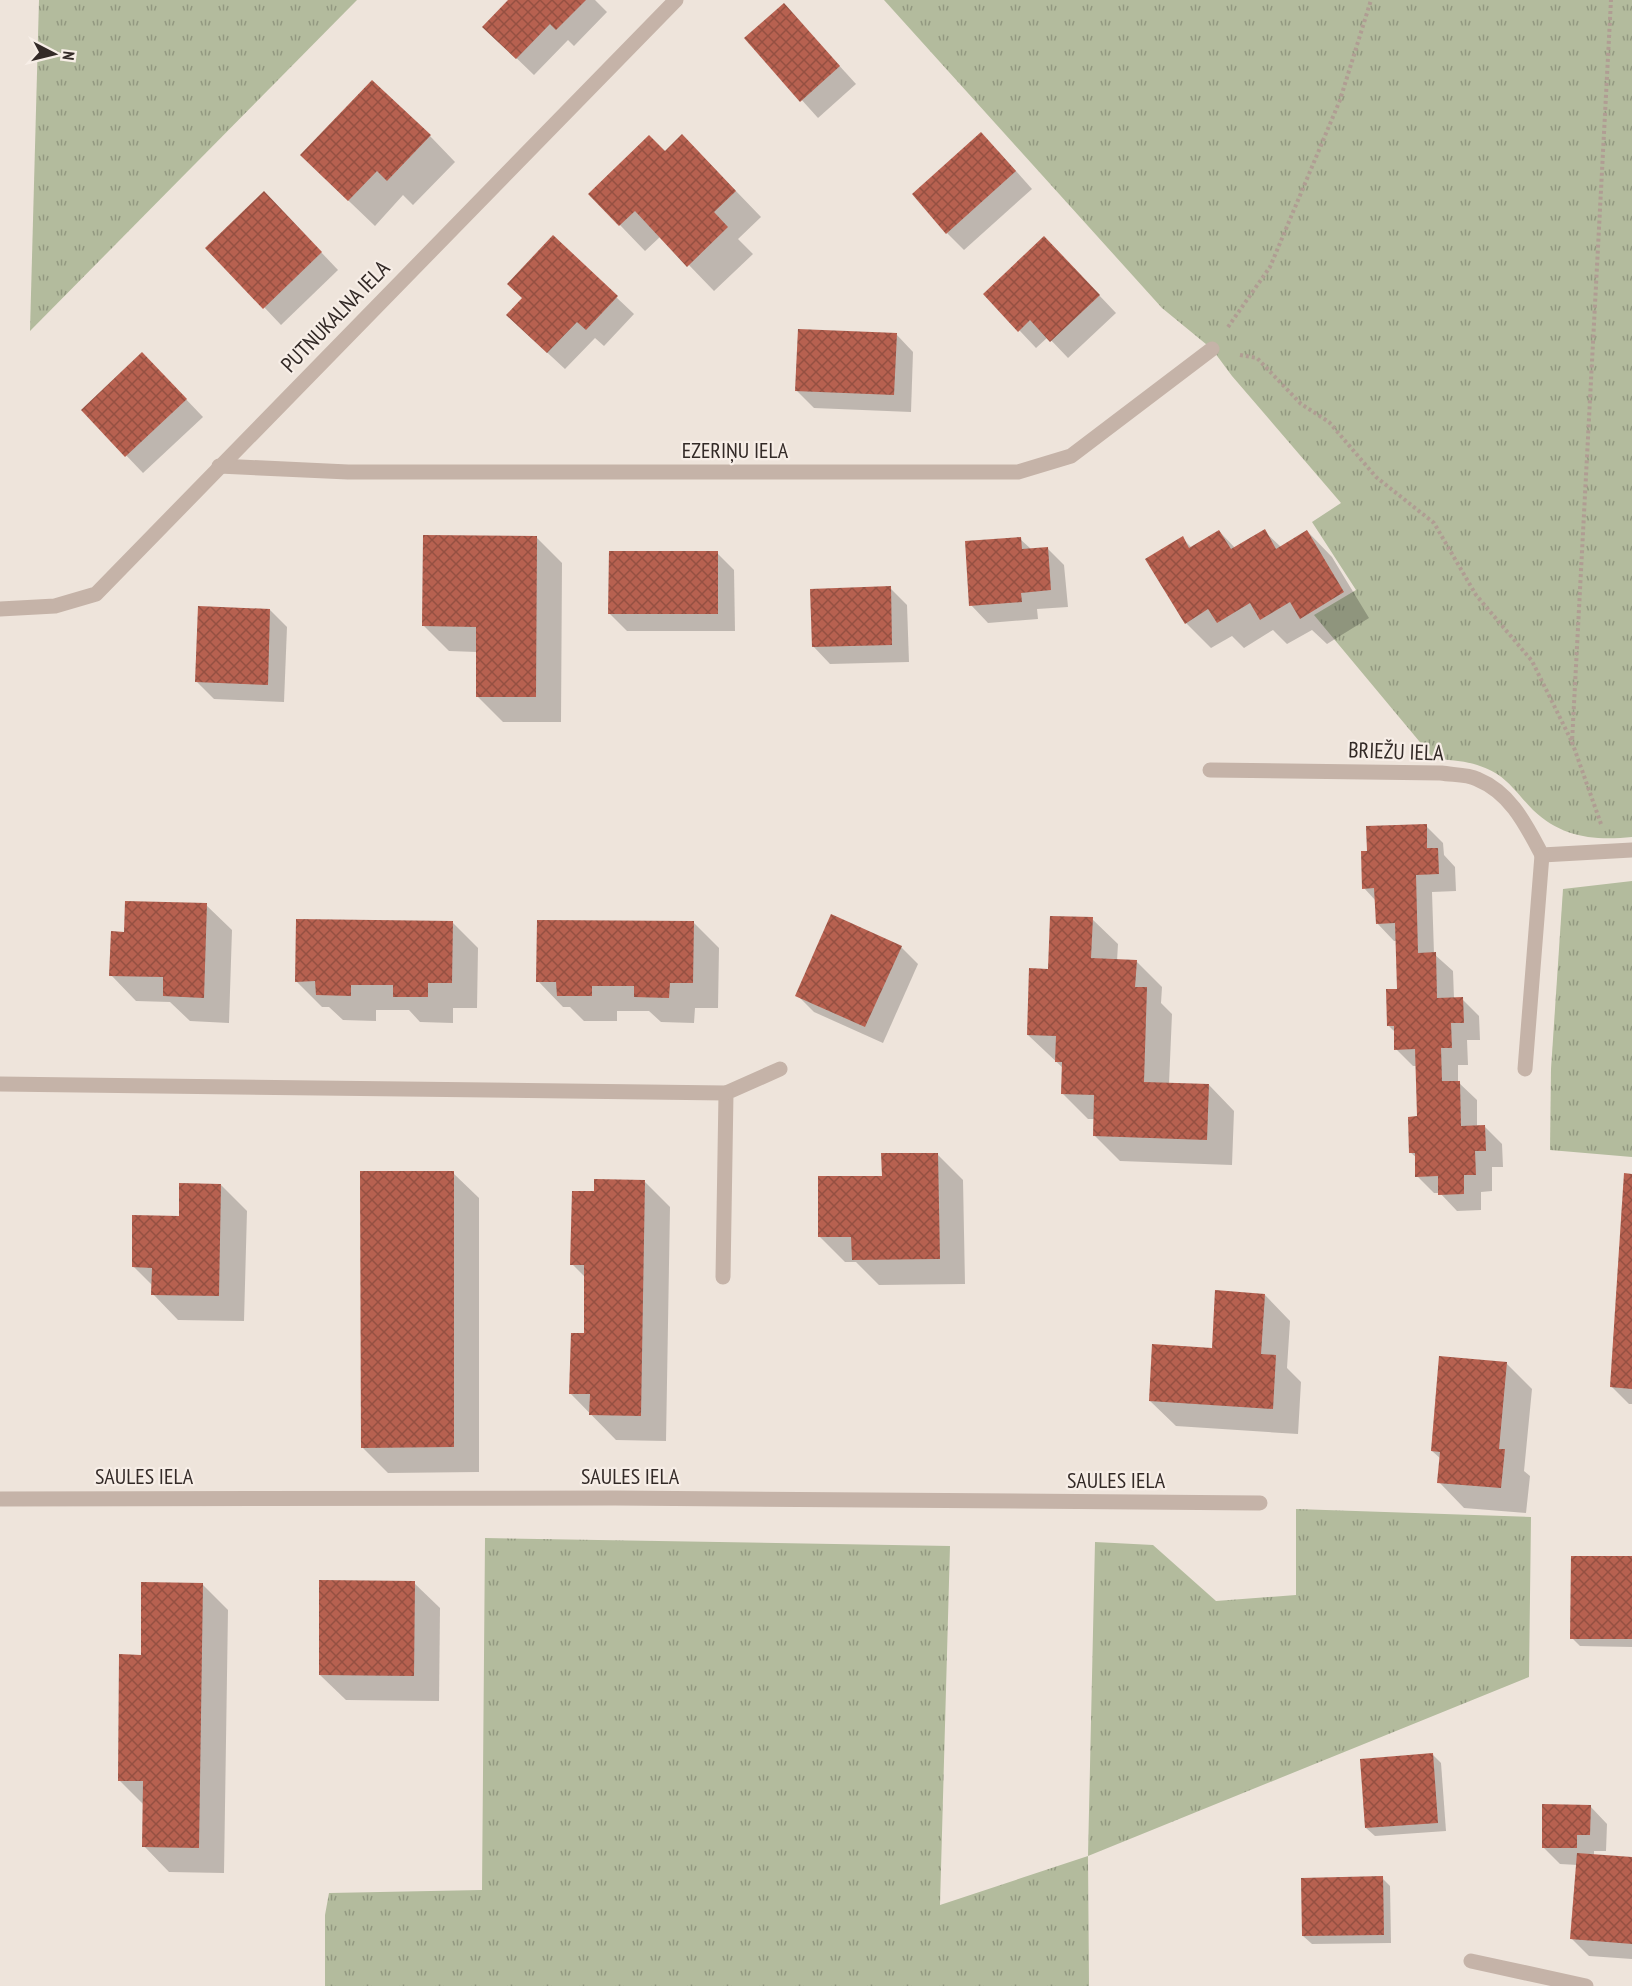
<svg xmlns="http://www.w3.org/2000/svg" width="1632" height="1986" viewBox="0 0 1632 1986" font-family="'PT Sans Narrow',sans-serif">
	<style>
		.grass { fill: url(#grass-tufts) }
		.shadow { fill: #0003 }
		.building { fill: url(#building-cross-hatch) }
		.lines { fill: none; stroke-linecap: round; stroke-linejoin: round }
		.path { stroke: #b09d93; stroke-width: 4; stroke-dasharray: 3 3; stroke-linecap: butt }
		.lane { stroke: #c5b3a8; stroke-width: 15 }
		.street { stroke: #c5b3a8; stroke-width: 15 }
		.labels { text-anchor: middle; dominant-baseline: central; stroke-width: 4.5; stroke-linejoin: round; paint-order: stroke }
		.street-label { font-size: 22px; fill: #332a27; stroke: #f7eee7 }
	</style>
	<defs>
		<pattern id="grass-tufts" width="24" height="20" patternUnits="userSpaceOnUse" patternTransform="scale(1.5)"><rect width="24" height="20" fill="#b3bb9d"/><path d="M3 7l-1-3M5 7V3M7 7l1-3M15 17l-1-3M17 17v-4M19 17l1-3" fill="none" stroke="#929880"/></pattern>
		<pattern id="building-cross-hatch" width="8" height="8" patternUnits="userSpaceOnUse" patternTransform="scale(1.5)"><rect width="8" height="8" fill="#b76150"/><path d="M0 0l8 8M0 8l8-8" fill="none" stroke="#955042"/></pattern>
	</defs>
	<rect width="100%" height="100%" fill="#eee4db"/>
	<g class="grass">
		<path d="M39,0H357L30,331Z"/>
		<path d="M884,0H1632V837C1594,841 1561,837 1533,810C1520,797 1512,784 1497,774C1478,762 1456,760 1434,759L1314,615L1356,590L1312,522L1341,503L1232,376L1212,349L1162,308Z"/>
		<path d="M1632,881V1157L1550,1150L1551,1069L1563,889Z"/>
		<path d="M1296,1509L1531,1517L1529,1677L1088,1856L1089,1986H325V1915L329,1893L482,1890L485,1538L950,1546L940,1905L1088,1856L1095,1542L1153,1545L1216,1601L1296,1595Z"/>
	</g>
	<g class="shadow">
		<path d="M510,0H595L607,12L574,46L568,40L534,75L484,27Z"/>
		<path d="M784,5L856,84L818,118L746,38Z"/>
		<path d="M430,136L455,162L413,205L403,195L375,226L328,181Z"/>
		<path d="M998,151L1032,189L964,250L947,233Z"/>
		<path d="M665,153L708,162L761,217L738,239L753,254L714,291L661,236L645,251L620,225Z"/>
		<path d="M281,210L338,270L281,325L264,307Z"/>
		<path d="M1061,255L1116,313L1068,358L1048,337L1036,348L985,294Z"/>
		<path d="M616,297L634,314L604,346L595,338L565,369L525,332Z"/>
		<path d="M896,334L913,352L911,412L814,408L797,391Z"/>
		<path d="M159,371L203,417L143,473L83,410Z"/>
		<path d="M1219,531L1235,548L1264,531L1281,547L1307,531L1332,557L1369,618L1327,644L1312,630L1287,644L1273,630L1244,648L1232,636L1211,648L1186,623L1182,538L1192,548Z"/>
		<path d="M536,537L562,563L561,722H503L477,696V652L449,651L424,626Z"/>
		<path d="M1020,539L1031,549L1047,548L1064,565L1068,607L1037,609L1038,619L988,623L971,605Z"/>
		<path d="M717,553L734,570L735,631H627L610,614Z"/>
		<path d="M890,588L907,605L909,662L830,664L813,646Z"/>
		<path d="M270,610L287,627L284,702L214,699L197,682Z"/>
		<path d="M1426,826L1443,843L1444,855L1455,867L1456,891L1432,892L1434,954L1453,971L1454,999H1462L1479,1016L1480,1040H1467L1468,1065H1458V1082L1477,1100V1127H1485L1502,1144L1503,1167H1492V1191L1481,1192V1210L1457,1211L1440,1193H1434L1417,1176V1158L1410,1152L1418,1118L1417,1066H1413L1396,1049L1395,1032L1388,1025L1399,990L1397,941H1394L1377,923L1376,901L1364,888L1368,852Z"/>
		<path d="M206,905L232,930L229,1023L190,1021L170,1002L136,1001L111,975L126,933Z"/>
		<path d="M1092,919L1118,944L1117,961H1136L1162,987L1161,1003L1172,1014L1169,1084L1209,1085L1234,1111L1232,1165L1120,1161L1095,1136V1119H1088L1062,1093L1063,1068L1028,1035L1050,970Z"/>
		<path d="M452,922L478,948L477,1008H453V1023L420,1022L409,1010H376V1021L343,1020L329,1007H322L296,981Z"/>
		<path d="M694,923L719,948L718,1008H695L694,1023L661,1022L649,1011H617V1021H584L570,1007H563L538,981Z"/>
		<path d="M901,947L918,964L883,1043L814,1012L797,995Z"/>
		<path d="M938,1155L963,1180L965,1284L879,1285L856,1262H845L819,1236L883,1177Z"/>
		<path d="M453,1173L479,1198V1472L388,1473L362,1447Z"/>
		<path d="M1632,1175V1404H1629L1612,1387Z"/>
		<path d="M644,1181L670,1207L666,1441L616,1440L571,1394L585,1335L586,1278L572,1264Z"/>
		<path d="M221,1185L247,1211L244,1321L178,1320L153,1294V1286L133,1266L180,1218Z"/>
		<path d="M1265,1295L1290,1321L1287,1368L1301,1382L1298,1434L1176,1426L1150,1401L1213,1349Z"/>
		<path d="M1506,1363L1532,1389L1524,1471L1530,1476L1526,1513L1464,1508L1439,1482L1441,1459L1432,1451Z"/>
		<path d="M1632,1558V1647L1580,1646L1572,1638Z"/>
		<path d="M414,1583L440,1608L439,1701L346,1700L320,1675Z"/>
		<path d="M203,1585L228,1610L224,1873L169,1872L144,1846V1805L119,1780L142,1656Z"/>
		<path d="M1433,1755L1441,1763L1446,1831L1375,1836L1366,1828Z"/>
		<path d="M1590,1806L1607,1824L1606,1851H1594V1856L1632,1859V1959L1589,1956L1572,1939L1578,1865L1560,1864L1543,1847Z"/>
		<path d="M1382,1878L1390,1886L1391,1943L1312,1944L1303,1936Z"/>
	</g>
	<g class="building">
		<path d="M508,0H586L556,30L550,24L516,59L482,27Z"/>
		<path d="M784,3L840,66L800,102L744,38Z"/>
		<path d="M372,80L431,135L387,181L377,171L348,201L300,155Z"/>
		<path d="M981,132L1016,171L946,234L912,194Z"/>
		<path d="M682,134L736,191L714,212L728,227L687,267L635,211L619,226L588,194L649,135L665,151Z"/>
		<path d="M264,191L322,252L263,309L205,248Z"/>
		<path d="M553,235L618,296L586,330L577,322L547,353L506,315L522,298L507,284Z"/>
		<path d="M1044,236L1100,295L1050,342L1030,320L1018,332L983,294Z"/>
		<path d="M798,329L897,333L894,395L795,391Z"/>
		<path d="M142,352L187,399L125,457L81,410Z"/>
		<path d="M1265,529L1276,549L1307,530L1344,592L1300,619L1290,602L1260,620L1250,603L1217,623L1208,609L1185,624L1145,559L1183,536L1189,548L1219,530L1231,549Z"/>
		<path d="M423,535L537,536L536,697H476V627L422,626Z"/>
		<path d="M1021,537L1022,549L1048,547L1051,590L1021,593L1022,602L969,606L965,541Z"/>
		<path d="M609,551H718V614H608Z"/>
		<path d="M891,586L892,645L812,647L810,589Z"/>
		<path d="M198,606L270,609L268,685L195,682Z"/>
		<path d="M1427,824V848H1438L1439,874L1416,875L1418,953L1436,952L1437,998L1463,997L1464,1023H1451L1452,1048H1441L1442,1081H1460L1461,1126L1485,1125L1486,1151H1475L1476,1175H1464V1194L1438,1195V1176L1415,1177V1153H1409L1408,1117L1417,1116L1415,1049L1394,1050V1026H1387L1386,989H1397L1395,923L1376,924L1374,888L1362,889L1361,851H1367L1366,826Z"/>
		<path d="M125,901L207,903L204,998L163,996V977L109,976L111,931L124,932Z"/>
		<path d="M831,914L902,946L865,1027L795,996Z"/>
		<path d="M1050,916L1093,917L1091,958L1137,960L1135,987H1147L1144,1082L1209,1084L1207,1140L1093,1136L1094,1095L1061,1094L1062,1062H1055L1056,1036L1027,1035L1029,968L1048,969Z"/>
		<path d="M296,919L453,921L452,983H428V997H393V985H351V996L316,995L315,981L295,982Z"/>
		<path d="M537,920L694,921L693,983H670L669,998L634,997V986H592V996H557L556,982H536Z"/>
		<path d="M881,1153H938L940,1259L852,1260L851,1237H818V1176H882Z"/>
		<path d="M360,1171H454V1447L361,1448Z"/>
		<path d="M1624,1173L1632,1174V1389L1610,1387Z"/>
		<path d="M594,1179L645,1180L641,1416L589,1415L590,1394H569L571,1333H584V1265H570L572,1191H594Z"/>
		<path d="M179,1183L221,1184L219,1296L151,1295L152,1268L132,1267V1215L179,1216Z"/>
		<path d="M1215,1290L1265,1294L1261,1354L1276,1355L1273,1409L1149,1401L1152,1344L1212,1348Z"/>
		<path d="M1439,1356L1507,1362L1499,1449H1505L1501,1488L1437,1483L1440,1452L1431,1451Z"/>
		<path d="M1571,1556H1632V1639H1570Z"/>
		<path d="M319,1580L415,1581L414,1676L319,1675Z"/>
		<path d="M141,1582L203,1583L199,1848L142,1847L143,1781H118L119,1654L141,1655Z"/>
		<path d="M1433,1753L1438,1823L1365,1828L1360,1759Z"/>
		<path d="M1542,1804L1591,1805L1590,1835H1577V1848H1542Z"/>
		<path d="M1577,1853L1632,1857V1944L1570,1939Z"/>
		<path d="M1383,1876L1384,1935L1302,1936L1301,1878Z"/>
	</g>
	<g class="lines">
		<g class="path">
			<path d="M1228,327L1270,267L1340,100L1371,0"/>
			<path d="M1240,355L1257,358L1301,404L1329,422L1376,477L1434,523L1476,595L1532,661L1572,742"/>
			<path d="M1601,824L1572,742L1611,0"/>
		</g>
		<g class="lane">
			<path d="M723,1277L726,1093L780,1069"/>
			<path d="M1471,1961L1586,1986"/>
		</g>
		<g class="street">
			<path d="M219,466L348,472H1018L1071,456L1212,349"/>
			<path d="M0,609L55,606L96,594L676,0"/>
			<path d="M1210,770L1441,773C1452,775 1467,774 1477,779C1511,793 1526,825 1542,855L1632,850"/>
			<path d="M1525,1069L1542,855"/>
			<path d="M0,1084L726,1093"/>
			<path d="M0,1499L615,1498L1260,1503"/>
		</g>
	</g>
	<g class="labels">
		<g class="street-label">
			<text transform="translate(335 316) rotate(-46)">PUTNUKALNA IELA</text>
			<text x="735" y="450">EZERIŅU IELA</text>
			<text transform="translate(1396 751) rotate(2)">BRIEŽU IELA</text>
			<text x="144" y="1476">SAULES IELA</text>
			<text x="630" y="1476">SAULES IELA</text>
			<text x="1116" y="1480">SAULES IELA</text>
		</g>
	</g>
	<g transform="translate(54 54) rotate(97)" stroke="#f7eee7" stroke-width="4.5" paint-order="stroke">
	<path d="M0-4.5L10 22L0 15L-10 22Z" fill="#332a27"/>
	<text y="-9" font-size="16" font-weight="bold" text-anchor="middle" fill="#332a27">N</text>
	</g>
</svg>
